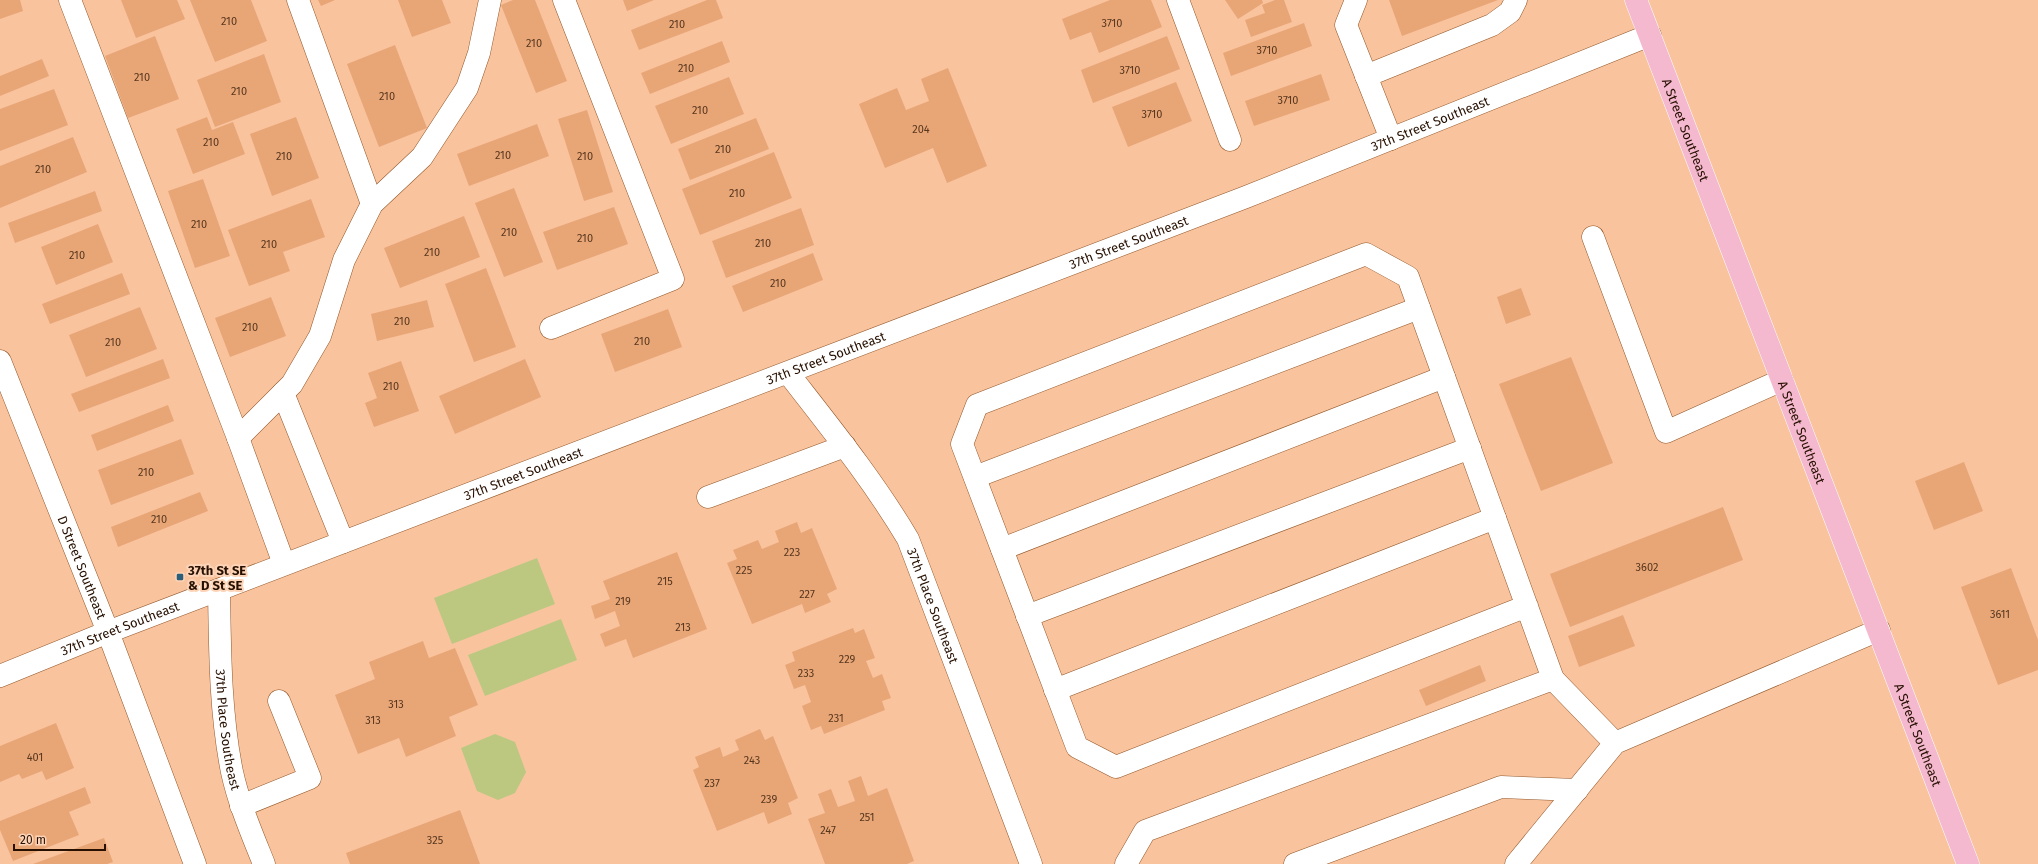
<svg xmlns="http://www.w3.org/2000/svg" width="2038" height="864" viewBox="0 0 2038 864" font-family="'Fira Sans',sans-serif">
	<style>
		.green { fill: #bcc880 }
		.building { fill: #e8a676 }
		.lines { fill: none; stroke-linecap: round; stroke-linejoin: round }
		.minor-casing { stroke: #925728; stroke-width: 23 }
		.major-casing { stroke: #fff; stroke-width: 23 }
		.minor { stroke: #fff; stroke-width: 22 }
		.major { stroke: #f4b8cf; stroke-width: 22 }
		.poi-dot { fill: #2b5e7b; stroke: #fdd4b7; stroke-width: 1.5 }
		.labels { text-anchor: middle; dominant-baseline: central; stroke-width: 4; stroke-linejoin: round; paint-order: stroke }
		.number-label { font-size: 11px; fill: #57361e }
		.street-label { font-size: 13px; fill: #271000; stroke: #fdd4b7 }
		.poi-label { font-size: 13px; font-weight: bold; fill: #271000; stroke: #fdd4b7; text-anchor: start }
	</style>
	<rect width="100%" height="100%" fill="#f9c39e"/>
	<g class="green">
		<path d="M537,558L555,604L452,644L434,598Z"/>
		<path d="M561,619L577,660L485,696L468,655Z"/>
		<path d="M495,734L515,742L526,772L515,793L498,800L477,791L461,748Z"/>
	</g>
	<g class="building">
		<path d="M0,0H20L23,11L0,19Z"/>
		<path d="M121,0H177L185,19L136,38Z"/>
		<path d="M190,0H251L267,41L215,62Z"/>
		<path d="M318,0H335L321,6Z"/>
		<path d="M398,0H442L451,23L412,37Z"/>
		<path d="M513,0H535L567,81L536,93L501,5Z"/>
		<path d="M623,0H654L627,11Z"/>
		<path d="M707,0H716L723,18L639,50L631,30Z"/>
		<path d="M1110,0H1151L1162,27L1099,53L1091,32L1070,40L1062,19Z"/>
		<path d="M1225,0H1262L1263,3L1238,19Z"/>
		<path d="M1275,0H1284L1292,22L1251,37L1245,20L1265,13L1262,5Z"/>
		<path d="M1389,0H1498L1402,36Z"/>
		<path d="M1304,23L1312,46L1231,76L1223,53Z"/>
		<path d="M155,36L179,99L128,118L105,56Z"/>
		<path d="M1167,36L1180,69L1093,103L1081,70Z"/>
		<path d="M722,41L730,62L650,94L641,73Z"/>
		<path d="M395,45L427,128L379,147L347,64Z"/>
		<path d="M264,54L281,102L215,127L197,80Z"/>
		<path d="M42,59L49,76L0,96V76Z"/>
		<path d="M948,68L987,166L947,183L933,148L885,168L859,104L897,88L906,110L929,101L921,79Z"/>
		<path d="M1321,74L1330,100L1254,126L1245,101Z"/>
		<path d="M729,77L744,114L671,144L655,106Z"/>
		<path d="M1176,82L1192,121L1128,147L1112,107Z"/>
		<path d="M54,89L68,125L0,151V109Z"/>
		<path d="M587,110L613,192L584,201L558,119Z"/>
		<path d="M207,117L212,130L233,122L245,154L193,174L176,129Z"/>
		<path d="M296,117L319,178L272,196L250,134Z"/>
		<path d="M756,118L769,149L690,180L678,149Z"/>
		<path d="M537,124L549,156L469,186L457,154Z"/>
		<path d="M73,137L87,172L0,208V166Z"/>
		<path d="M774,152L792,198L700,235L682,189Z"/>
		<path d="M203,179L230,256L195,268L168,191Z"/>
		<path d="M514,188L543,262L504,277L475,203Z"/>
		<path d="M95,191L102,211L15,243L8,223Z"/>
		<path d="M311,199L325,237L283,252L290,271L249,286L228,230Z"/>
		<path d="M614,207L628,244L557,270L543,232Z"/>
		<path d="M801,208L814,245L726,278L712,241Z"/>
		<path d="M464,216L480,257L400,288L384,248Z"/>
		<path d="M98,224L113,262L56,285L41,247Z"/>
		<path d="M813,253L823,280L743,312L732,286Z"/>
		<path d="M486,268L516,347L474,362L445,284Z"/>
		<path d="M122,273L130,294L50,324L42,304Z"/>
		<path d="M1521,288L1531,315L1506,324L1497,297Z"/>
		<path d="M271,297L286,336L230,357L215,318Z"/>
		<path d="M427,300L434,327L377,341L371,314Z"/>
		<path d="M140,307L157,349L86,377L69,335Z"/>
		<path d="M668,309L682,347L615,372L601,334Z"/>
		<path d="M1571,357L1613,463L1541,491L1499,384Z"/>
		<path d="M163,359L170,378L79,412L71,394Z"/>
		<path d="M525,359L541,397L455,434L439,396Z"/>
		<path d="M401,361L419,411L374,427L365,403L377,398L368,373Z"/>
		<path d="M168,405L174,421L97,451L91,435Z"/>
		<path d="M181,439L194,474L111,505L98,470Z"/>
		<path d="M1964,462L1983,511L1934,530L1915,481Z"/>
		<path d="M200,492L208,511L118,547L111,527Z"/>
		<path d="M1723,507L1743,560L1570,627L1550,574Z"/>
		<path d="M797,522L801,533L812,528L837,589L827,594L831,602L805,613L802,604L752,624L727,563L737,559L733,550L758,540L762,549L779,542L775,531Z"/>
		<path d="M677,552L707,629L633,658L626,639L605,647L600,634L620,626L615,611L595,619L591,606L610,599L603,581Z"/>
		<path d="M2011,568L2038,640V670L1998,685L1961,587Z"/>
		<path d="M1623,615L1635,646L1579,667L1568,636Z"/>
		<path d="M853,628L855,633L864,629L875,658L866,661L873,678L882,674L891,698L882,701L885,710L824,734L821,726L811,730L802,706L811,702L805,685L794,689L785,665L795,661L792,652Z"/>
		<path d="M423,641L429,658L455,648L478,705L449,717L456,736L406,757L399,738L358,754L335,695L375,679L369,662Z"/>
		<path d="M1480,665L1486,681L1426,706L1419,690Z"/>
		<path d="M56,723L74,768L46,780L42,771L22,779L19,774L0,782V746Z"/>
		<path d="M760,729L765,740L773,736L798,798L788,803L792,814L768,824L764,812L717,831L693,770L699,767L695,757L720,747L723,757L739,750L735,740Z"/>
		<path d="M861,776L868,796L887,788L914,861L907,864H825L808,819L825,813L818,794L831,789L838,807L855,801L848,781Z"/>
		<path d="M85,787L91,803L69,812L79,835L13,861L0,830V821Z"/>
		<path d="M460,810L480,864H350L346,853Z"/>
		<path d="M104,838L113,862L107,864H33Z"/>
	</g>
	<g class="lines">
		<g class="minor-casing">
			<g id="minor">
				<path d="M70,0L238,438L284,564"/>
				<path d="M298,0L372,204"/>
				<path d="M1178,0L1230,140"/>
				<path d="M1356,0L1346,25L1391,139"/>
				<path d="M1366,76L1492,25L1510,12L1516,0"/>
				<path d="M1593,237L1666,432L1782,380"/>
				<path d="M551,328L673,279L564,0"/>
				<path id="s1" d="M0,361L108,632L195,864"/>
				<path id="s2" d="M788,373C830,427 873,480 908,539L1031,864"/>
				<path d="M283,393L343,542"/>
				<path d="M238,438L292,384L320,336L344,260L372,204L422,157L467,88L479,53L490,0"/>
				<path d="M975,477L1419,308"/>
				<path d="M708,497L845,446"/>
				<path d="M1002,549L1444,377"/>
				<path id="s3" d="M219,590C220,651 220,712 232,772C239,804 252,834 264,864"/>
				<path d="M1527,606L1116,767L1077,747L962,444L977,405L1366,254L1408,277L1553,679"/>
				<path d="M1027,616L1470,448"/>
				<path id="s4" d="M0,676L108,632L1246,197L1650,35"/>
				<path d="M1055,690L1495,518"/>
				<path d="M241,806L310,778L279,701"/>
				<path d="M1126,864L1145,831L1553,679L1615,743"/>
				<path d="M1295,864L1501,787L1577,790"/>
				<path d="M1516,864L1615,743L1879,630"/>
			</g>
		</g>
		<g class="major-casing">
			<g id="major">
				<path id="s5" d="M1636,0L1968,864"/>
			</g>
		</g>
		<use href="#minor" class="minor"/>
		<use href="#major" class="major"/>
	</g>
	<rect class="poi-dot" x="176" y="573" width="8" height="8" rx="2"/>
	<g class="labels">
		<g class="number-label">
			<text x="229" y="21">210</text>
			<text x="1112" y="23">3710</text>
			<text x="677" y="24">210</text>
			<text x="534" y="43">210</text>
			<text x="1267" y="50">3710</text>
			<text x="686" y="68">210</text>
			<text x="1130" y="70">3710</text>
			<text x="142" y="77">210</text>
			<text x="239" y="91">210</text>
			<text x="387" y="96">210</text>
			<text x="1288" y="100">3710</text>
			<text x="700" y="110">210</text>
			<text x="1152" y="114">3710</text>
			<text x="921" y="129">204</text>
			<text x="211" y="142">210</text>
			<text x="723" y="149">210</text>
			<text x="503" y="155">210</text>
			<text x="284" y="156">210</text>
			<text x="585" y="156">210</text>
			<text x="43" y="169">210</text>
			<text x="737" y="193">210</text>
			<text x="199" y="224">210</text>
			<text x="509" y="232">210</text>
			<text x="585" y="238">210</text>
			<text x="763" y="243">210</text>
			<text x="269" y="244">210</text>
			<text x="432" y="252">210</text>
			<text x="77" y="255">210</text>
			<text x="778" y="283">210</text>
			<text x="402" y="321">210</text>
			<text x="250" y="327">210</text>
			<text x="642" y="341">210</text>
			<text x="113" y="342">210</text>
			<text x="391" y="386">210</text>
			<text x="146" y="472">210</text>
			<text x="159" y="519">210</text>
			<text x="792" y="552">223</text>
			<text x="1647" y="567">3602</text>
			<text x="744" y="570">225</text>
			<text x="665" y="581">215</text>
			<text x="807" y="594">227</text>
			<text x="623" y="601">219</text>
			<text x="2000" y="614">3611</text>
			<text x="683" y="627">213</text>
			<text x="847" y="659">229</text>
			<text x="806" y="673">233</text>
			<text x="396" y="704">313</text>
			<text x="836" y="718">231</text>
			<text x="373" y="720">313</text>
			<text x="35" y="757">401</text>
			<text x="752" y="760">243</text>
			<text x="712" y="783">237</text>
			<text x="769" y="799">239</text>
			<text x="867" y="817">251</text>
			<text x="828" y="830">247</text>
			<text x="435" y="840">325</text>
		</g>
		<g class="street-label">
			<text stroke="none"><textPath href="#s4" startOffset="1533">37th Street Southeast</textPath></text>
			<text stroke="none"><textPath href="#s5" startOffset="139">A Street Southeast</textPath></text>
			<text stroke="none"><textPath href="#s4" startOffset="1209">37th Street Southeast</textPath></text>
			<text stroke="none"><textPath href="#s4" startOffset="885">37th Street Southeast</textPath></text>
			<text stroke="none"><textPath href="#s5" startOffset="463">A Street Southeast</textPath></text>
			<text stroke="none"><textPath href="#s4" startOffset="561">37th Street Southeast</textPath></text>
			<text stroke="none"><textPath href="#s1" startOffset="222">D Street Southeast</textPath></text>
			<text stroke="none"><textPath href="#s2" startOffset="276">37th Place Southeast</textPath></text>
			<text stroke="none"><textPath href="#s4" startOffset="129">37th Street Southeast</textPath></text>
			<text stroke="none"><textPath href="#s3" startOffset="140">37th Place Southeast</textPath></text>
			<text stroke="none"><textPath href="#s5" startOffset="787">A Street Southeast</textPath></text>
		</g>
		<g class="poi-label">
			<text x="188" y="570">37th St SE<tspan x="188" dy="15">&amp; D St SE</tspan></text>
		</g>
	</g>
	<path d="M14 844v6h91v-6" fill="none" stroke="#271000" stroke-width="2"/>
	<text x="20" y="844" font-size="12" fill="#271000" stroke="#fdd4b7" stroke-width="3" paint-order="stroke">20 m</text>
</svg>
